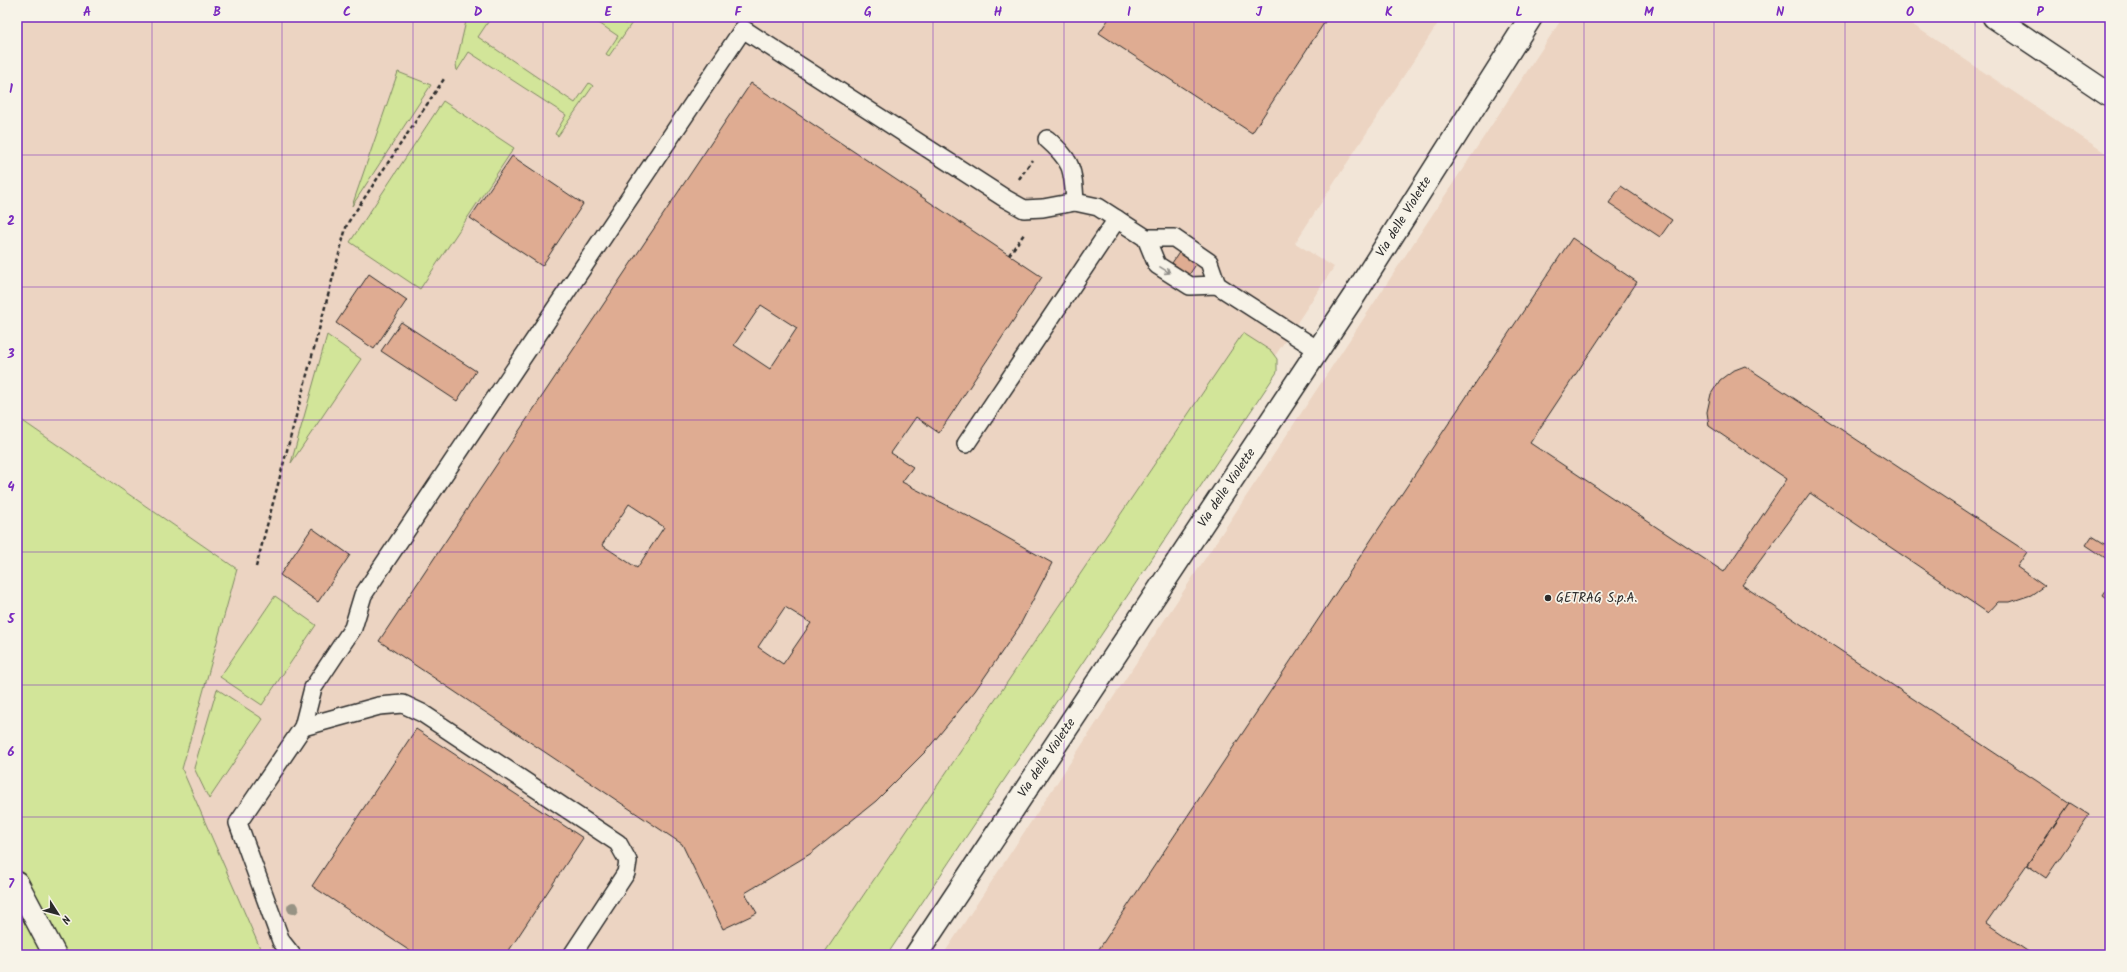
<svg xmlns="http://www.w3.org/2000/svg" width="2127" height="972" viewBox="0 0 2127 972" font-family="Kalam,sans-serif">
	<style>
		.built { fill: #ecd4c2 }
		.green { fill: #d2e599; stroke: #7e8862 }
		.building { fill: #dfac92; stroke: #2b2b2b; fill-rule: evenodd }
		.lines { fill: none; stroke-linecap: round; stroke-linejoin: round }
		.service-casing { stroke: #2b2b2b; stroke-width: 20 }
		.minor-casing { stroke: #2b2b2b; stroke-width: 25 }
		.path { stroke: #2b2b2b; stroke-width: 2.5; stroke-dasharray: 4 3; stroke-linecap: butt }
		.service { stroke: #f7f3e8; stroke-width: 17 }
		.minor { stroke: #f7f3e8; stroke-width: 22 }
		.tree { fill: #979384 }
		.oneway { stroke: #918f8a }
		.grid { fill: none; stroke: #7b2cbf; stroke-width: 1; stroke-opacity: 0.55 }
		.poi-dot { fill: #2b2b2b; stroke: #f7f3e8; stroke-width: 1.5 }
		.labels { text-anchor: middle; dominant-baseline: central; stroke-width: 3.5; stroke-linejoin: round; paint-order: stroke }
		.street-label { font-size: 13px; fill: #2b2b2b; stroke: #f7f3e8 }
		.poi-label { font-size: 13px; fill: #2b2b2b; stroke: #f7f3e8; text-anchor: start }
		.neatline { fill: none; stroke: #7b2cbf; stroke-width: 1.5 }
		.grid-label { font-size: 13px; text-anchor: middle; font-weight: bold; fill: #7b2cbf }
	</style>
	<rect width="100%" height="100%" fill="#f2e5d7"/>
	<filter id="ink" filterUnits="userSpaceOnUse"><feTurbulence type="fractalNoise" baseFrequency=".025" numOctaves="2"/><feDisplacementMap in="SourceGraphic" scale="8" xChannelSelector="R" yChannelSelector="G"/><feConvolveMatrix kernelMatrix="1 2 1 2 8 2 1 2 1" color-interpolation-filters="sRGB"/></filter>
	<g filter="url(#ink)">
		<g class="built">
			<path d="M17,17H1442L1295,243L1334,267L877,955H263L182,769L237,569L17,417Z"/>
			<path d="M1563,17H1901L2110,156V955H943Z"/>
		</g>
		<g class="green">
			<path d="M467,17H487L490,19L478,37L575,103L589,83L593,86L558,136L555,134L566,115L469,52L457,71L456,64Z"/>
			<path d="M590,17H617L626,24L631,17H636L609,56L606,54L618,36Z"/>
			<path d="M398,72L431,85L352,206Z"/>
			<path d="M443,101L514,148L420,289L350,242Z"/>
			<path d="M1243,333L1271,351L1277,359V372L887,955H823Z"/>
			<path d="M327,335L361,359L291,463Z"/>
			<path d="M17,417L237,569L182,769L263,955H22L17,944Z"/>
			<path d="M275,596L316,625L262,705L220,677Z"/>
			<path d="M217,689L263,719L209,799L194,768Z"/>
		</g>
		<g class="building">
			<path d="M1110,17H1328L1252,133L1099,33Z"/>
			<path d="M751,83L1042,277L939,433L916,417L891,453L913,467L902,482L983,524L1052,563L1019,627L975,691L926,751L876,801L810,854L745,893L757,913L723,929L682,844L379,641ZM761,305L797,328L770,369L734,345ZM629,504L664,527L637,568L602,545ZM785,607L811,623L783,664L758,647Z"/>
			<path d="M512,156L583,204L542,266L470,218Z"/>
			<path d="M1621,186L1672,220L1660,237L1609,203Z"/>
			<path d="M1572,238L1637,282L1530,443L1724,572L1787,479L1709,426L1707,412L1711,394L1720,380L1732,371L1745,366L2027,552L2017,567L2044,586L2031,595L2010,602H1998L1988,613L1810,493L1742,585L2070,803L1986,923L2033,955H1095Z"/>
			<path d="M1180,251L1197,263L1189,275L1172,263Z"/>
			<path d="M369,274L407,300L374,349L336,323Z"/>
			<path d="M401,322L476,371L457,401L381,351Z"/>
			<path d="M312,528L350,555L318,602L280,575Z"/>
			<path d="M2092,536L2110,547V561L2086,545Z"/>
			<path d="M2110,585V601L2103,596Z"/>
			<path d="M416,729L583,838L506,955H416L312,886Z"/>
			<path d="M2070,803L2089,815L2046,878L2027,865Z"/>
		</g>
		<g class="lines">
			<g class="service-casing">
				<g id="service">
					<path d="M1047,139C1072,161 1073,168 1075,202"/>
					<path d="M1146,238L1157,265L1190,286L1217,285L1318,350"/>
					<path d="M966,444L1117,219"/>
					<path d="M303,727L379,706L403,704L422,713L618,843L628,861L626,873L572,955"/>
					<path d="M292,955L281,941L238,823L303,727L313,688L353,628L363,595L743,29L1006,199L1024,209L1043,208L1075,202L1098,207L1146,238H1174L1209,262L1217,285"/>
				</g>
			</g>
			<g class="minor-casing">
				<g id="minor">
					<path d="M1994,17L2110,95"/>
					<path d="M17,883L55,955"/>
					<path d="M916,955L1354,296L1531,17"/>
				</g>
			</g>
			<g class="path">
				<path d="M1019,179L1032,160"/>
				<path d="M1009,255L1024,234"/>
				<path d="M256,567L347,224L444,79"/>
			</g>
			<use href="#service" class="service"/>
			<use href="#minor" class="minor"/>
		</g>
		<circle class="tree" cx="293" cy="908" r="6"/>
		<defs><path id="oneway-shaft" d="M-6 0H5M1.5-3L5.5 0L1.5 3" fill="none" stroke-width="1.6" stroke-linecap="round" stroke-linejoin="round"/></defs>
		<use class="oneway" href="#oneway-shaft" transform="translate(1165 270) rotate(32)"/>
	</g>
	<path class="grid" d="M152,17V955M282,17V955M413,17V955M543,17V955M673,17V955M803,17V955M933,17V955M1064,17V955M1194,17V955M1324,17V955M1454,17V955M1584,17V955M1714,17V955M1845,17V955M1975,17V955M17,155H2110M17,287H2110M17,420H2110M17,552H2110M17,685H2110M17,817H2110"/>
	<circle class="poi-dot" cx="1548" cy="598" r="4"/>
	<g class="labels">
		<g class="street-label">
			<text transform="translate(1404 217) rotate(-58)">Via delle Violette</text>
			<text transform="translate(1227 488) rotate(-56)">Via delle Violette</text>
			<text transform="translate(1047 758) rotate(-56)">Via delle Violette</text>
		</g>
		<g class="poi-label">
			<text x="1556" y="598">GETRAG S.p.A.</text>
		</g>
	</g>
	<rect width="2127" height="972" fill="none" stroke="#f7f3e8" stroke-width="44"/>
	<g transform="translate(58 914) rotate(126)" stroke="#f7f3e8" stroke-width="3" paint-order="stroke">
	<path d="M0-3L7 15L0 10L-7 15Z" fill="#2b2b2b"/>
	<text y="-6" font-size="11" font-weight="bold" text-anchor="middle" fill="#2b2b2b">N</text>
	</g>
	<rect x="22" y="22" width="2083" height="928" class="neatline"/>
	<g class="grid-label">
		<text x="87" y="16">A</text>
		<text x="217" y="16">B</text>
		<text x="347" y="16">C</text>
		<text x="478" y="16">D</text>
		<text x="608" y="16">E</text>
		<text x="738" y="16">F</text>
		<text x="868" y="16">G</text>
		<text x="998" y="16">H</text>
		<text x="1129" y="16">I</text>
		<text x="1259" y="16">J</text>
		<text x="1389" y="16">K</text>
		<text x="1519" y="16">L</text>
		<text x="1649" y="16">M</text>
		<text x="1780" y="16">N</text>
		<text x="1910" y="16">O</text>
		<text x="2040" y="16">P</text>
		<text x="11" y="93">1</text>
		<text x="11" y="225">2</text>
		<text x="11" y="358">3</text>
		<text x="11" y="491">4</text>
		<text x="11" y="623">5</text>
		<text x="11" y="756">6</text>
		<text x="11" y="888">7</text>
	</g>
</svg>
